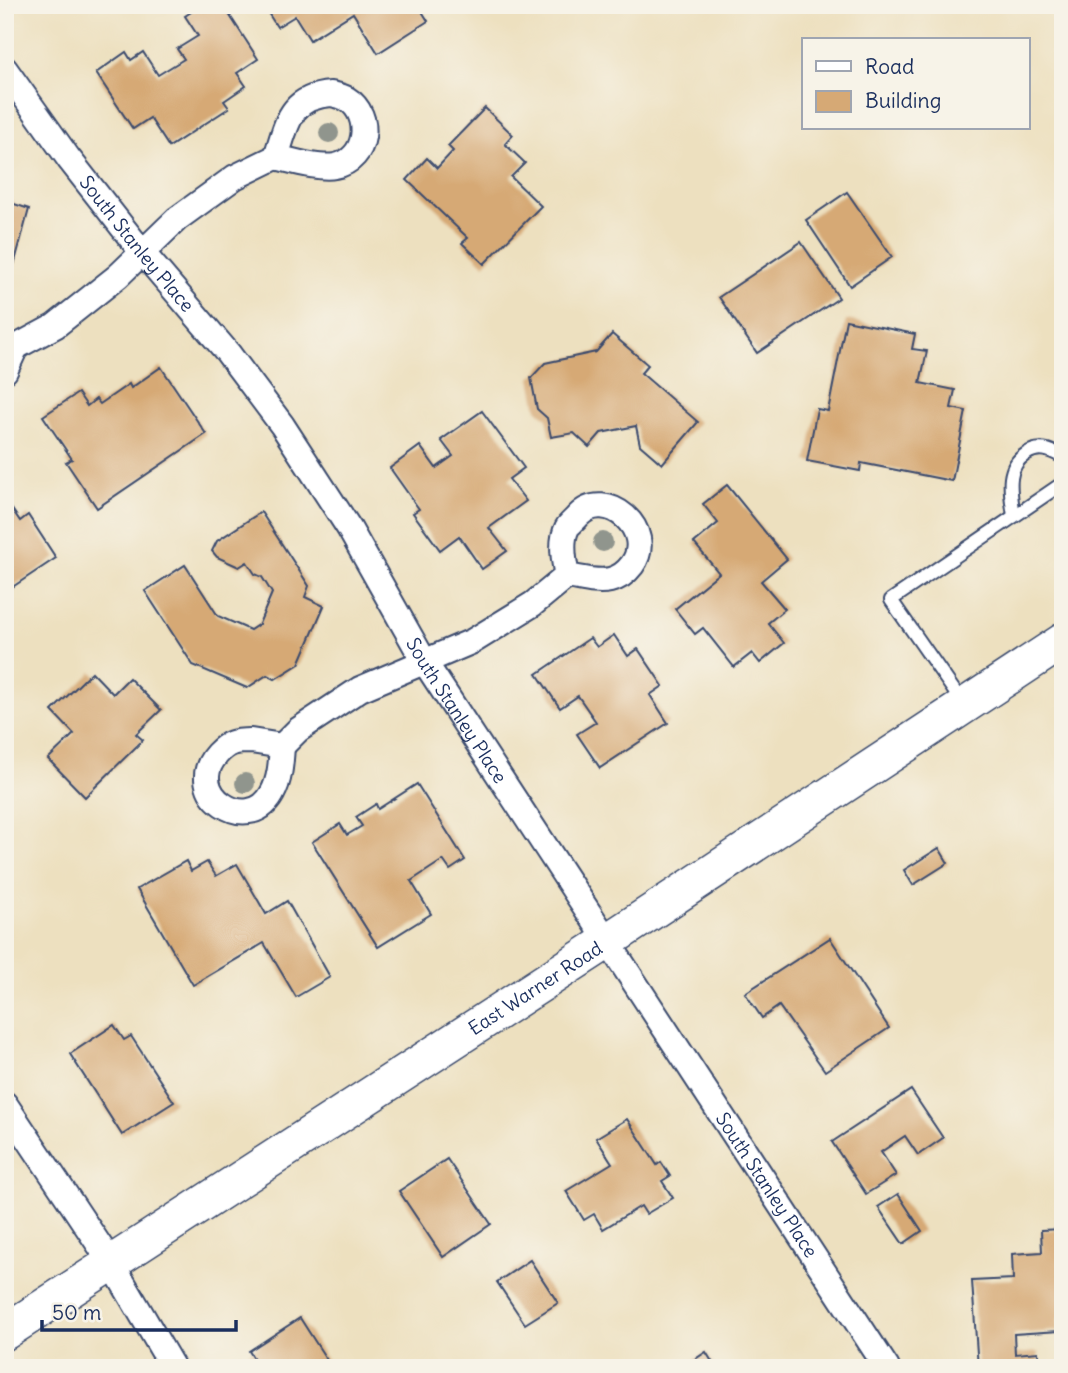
<svg xmlns="http://www.w3.org/2000/svg" width="1068" height="1373" viewBox="0 0 1068 1373" font-family="Delius,sans-serif">
	<style>
		.building { fill: #d6a975 }
		.lines { fill: none; stroke-linecap: round; stroke-linejoin: round }
		.service-casing { stroke: #3a4a6d; stroke-width: 16 }
		.minor-casing { stroke: #3a4a6d; stroke-width: 28 }
		.secondary-casing { stroke: #3a4a6d; stroke-width: 38 }
		.service { stroke: #fff; stroke-width: 12 }
		.minor { stroke: #fff; stroke-width: 24 }
		.secondary { stroke: #fff; stroke-width: 35 }
		.tree { fill: #90958d }
		.labels { text-anchor: middle; dominant-baseline: central; stroke-width: 5; stroke-linejoin: round; paint-order: stroke }
		.street-label { font-size: 19px; fill: #1b2f5e; stroke: #f7f3e8 }
	</style>
	<rect width="100%" height="100%" fill="#f7f3e8"/>
	<filter id="ink" filterUnits="userSpaceOnUse"><feTurbulence type="fractalNoise" baseFrequency=".0143" numOctaves="2"/><feDisplacementMap in="SourceGraphic" scale="14" xChannelSelector="R" yChannelSelector="G"/><feConvolveMatrix kernelMatrix="1 2 1 2 8 2 1 2 1" color-interpolation-filters="sRGB"/></filter>
	<filter id="wash" filterUnits="userSpaceOnUse"><feTurbulence type="fractalNoise" baseFrequency=".00686" numOctaves="4" result="noise"/><feDisplacementMap in="SourceGraphic" scale="28" xChannelSelector="R" yChannelSelector="G"/><feGaussianBlur stdDeviation="1.57" result="paint"/><feColorMatrix in="noise" values="0 0 0 0 0 0 0 0 0 0 0 0 0 0 0 0 0 1.4 0 .05"/><feComposite in="paint" operator="in"/></filter>
	<g filter="url(#wash)">
		<rect width="100%" height="100%" fill="#ede0bf"/>
		<g id="blocks">
			<g class="building">
				<path d="M202,5H223L258,59L237,73L246,86L224,101L229,108L169,147L150,118L133,129L96,73L126,52L131,60L143,52L158,75L184,59L177,49L198,36L185,16Z"/>
				<path d="M263,5H418L428,21L378,53L353,13L310,40L295,16L277,27Z"/>
				<path d="M485,108L513,135L505,144L525,163L511,177L541,206L484,264L462,243L468,238L407,180L427,158L437,168L453,151L448,146Z"/>
				<path d="M5,191L14,204L29,209L14,265L5,271Z"/>
				<path d="M847,192L892,257L850,286L806,220Z"/>
				<path d="M801,242L839,298L757,353L719,297Z"/>
				<path d="M846,320L915,334L912,349L927,351L920,383L955,390L951,408L966,411L952,481L861,463L860,471L807,461L817,409L828,411Z"/>
				<path d="M612,334L648,365L641,373L698,422L662,464L640,445L636,426L601,433L589,447L574,433L551,437L547,418L537,409L531,378L545,363L596,352Z"/>
				<path d="M161,367L206,434L97,508L66,462L72,459L43,416L78,393L87,406L96,399L100,404L129,384L131,388Z"/>
				<path d="M482,411L524,468L509,479L526,501L489,528L507,551L482,569L459,536L440,550L413,513L419,509L390,468L420,446L436,468L453,456L441,440Z"/>
				<path d="M727,485L787,559L761,581L785,609L768,623L784,643L760,663L752,653L734,667L703,628L695,634L675,609L719,573L694,543L718,523L703,504Z"/>
				<path d="M5,499L20,521L28,515L56,558L5,592Z"/>
				<path d="M261,512L309,586L305,597L324,606L299,664L275,679L267,675L247,688L193,665L145,591L185,565L218,616L250,630L259,624L272,593L262,577L255,574L247,562L239,567L217,557L212,551L217,541Z"/>
				<path d="M614,635L628,656L638,649L663,686L650,695L668,723L600,768L577,734L596,722L578,696L560,708L537,674L590,638L597,647Z"/>
				<path d="M92,672L113,694L129,678L161,710L136,734L143,740L85,797L48,759L74,734L52,711Z"/>
				<path d="M417,784L465,860L450,870L443,860L411,881L431,914L378,947L312,842L340,824L347,835L362,826L356,817L376,804L378,809Z"/>
				<path d="M939,848L948,863L913,885L904,870Z"/>
				<path d="M186,861L191,871L207,862L216,876L237,864L266,914L287,901L330,977L296,997L264,943L193,985L137,889Z"/>
				<path d="M830,938L889,1028L825,1071L779,1006L762,1018L745,993Z"/>
				<path d="M114,1025L124,1040L131,1036L174,1102L122,1135L70,1054Z"/>
				<path d="M911,1090L943,1138L918,1155L905,1136L881,1152L896,1175L866,1194L832,1142Z"/>
				<path d="M627,1119L657,1165L661,1162L670,1176L662,1181L673,1198L646,1214L641,1206L603,1229L594,1214L584,1220L566,1191L612,1163L596,1138Z"/>
				<path d="M447,1159L491,1224L443,1257L399,1191Z"/>
				<path d="M898,1194L922,1231L903,1244L878,1207Z"/>
				<path d="M1063,1229V1317L1058,1318L1059,1331L1014,1334L1015,1354L1038,1352L1039,1368H978L972,1281L1013,1279L1012,1254L1042,1252L1041,1230Z"/>
				<path d="M530,1260L558,1303L525,1324L497,1282Z"/>
				<path d="M300,1318L332,1368H260L249,1351Z"/>
				<path d="M706,1352L716,1368H682Z"/>
			</g>
		</g>
	</g>
	<g filter="url(#ink)">
		<use href="#blocks" fill-opacity="0" stroke="#3a4a6d" stroke-width="2"/>
		<g class="lines">
			<g class="service-casing">
				<g id="service">
					<path d="M1014,516C1011,494 1004,468 1026,454C1039,445 1050,450 1063,457"/>
					<path d="M964,705L891,600L1063,483"/>
				</g>
			</g>
			<g class="minor-casing">
				<g id="minor">
					<path id="s1" d="M5,69L69,159L142,252L228,353L282,425L349,528L424,661L887,1368"/>
					<path d="M331,94C336,95 342,96 347,99C373,115 368,160 335,166C319,169 293,161 276,157C287,124 289,97 331,94Z"/>
					<path d="M5,344L16,347L5,371"/>
					<path d="M16,347L55,326L118,276L177,219L235,177L276,157"/>
					<path d="M251,741L282,746C281,762 280,780 272,794C248,837 182,792 217,754C228,742 235,741 251,741Z"/>
					<path d="M282,746L298,730L360,689L473,641L533,604L567,576C581,578 596,583 610,580C619,578 626,573 632,565C657,531 606,486 578,516C575,520 569,524 567,528C560,542 564,562 567,576"/>
					<path d="M5,1104L112,1264L173,1368"/>
				</g>
			</g>
			<g class="secondary-casing">
				<g id="secondary">
					<path id="s2" d="M5,1332L606,942L1063,641"/>
				</g>
			</g>
			<use href="#service" class="service"/>
			<use href="#minor" class="minor"/>
			<use href="#secondary" class="secondary"/>
		</g>
		<g class="tree">
			<circle cx="329" cy="133" r="10"/>
			<circle cx="603" cy="542" r="10"/>
			<circle cx="245" cy="783" r="10"/>
		</g>
	</g>
	<g class="labels">
		<g class="street-label">
			<text stroke="none"><textPath href="#s1" startOffset="219">South Stanley Place</textPath></text>
			<text stroke="none"><textPath href="#s1" startOffset="786">South Stanley Place</textPath></text>
			<text stroke="none"><textPath href="#s2" startOffset="632">East Warner Road</textPath></text>
			<text stroke="none"><textPath href="#s1" startOffset="1353">South Stanley Place</textPath></text>
		</g>
	</g>
	<rect width="1068" height="1373" fill="none" stroke="#f7f3e8" stroke-width="28"/>
	<rect x="802" y="38" width="228" height="91" fill="#f7f3e8" stroke="#9fa5b1" stroke-width="2"/>
	<rect x="816" y="61" width="35" height="10" fill="#ffffff" stroke="#9fa5b1" stroke-width="2"/>
	<text x="865" y="74" font-size="21" fill="#1b2f5e">Road</text>
	<rect x="816" y="91" width="35" height="21" fill="#d6a975" stroke="#9fa5b1" stroke-width="2"/>
	<text x="865" y="108" font-size="21" fill="#1b2f5e">Building</text>
	<path d="M42 1320v10h194v-10" fill="none" stroke="#1b2f5e" stroke-width="3.5"/>
	<text x="52" y="1320" font-size="21" fill="#1b2f5e" stroke="#f7f3e8" stroke-width="5" paint-order="stroke">50 m</text>
</svg>
